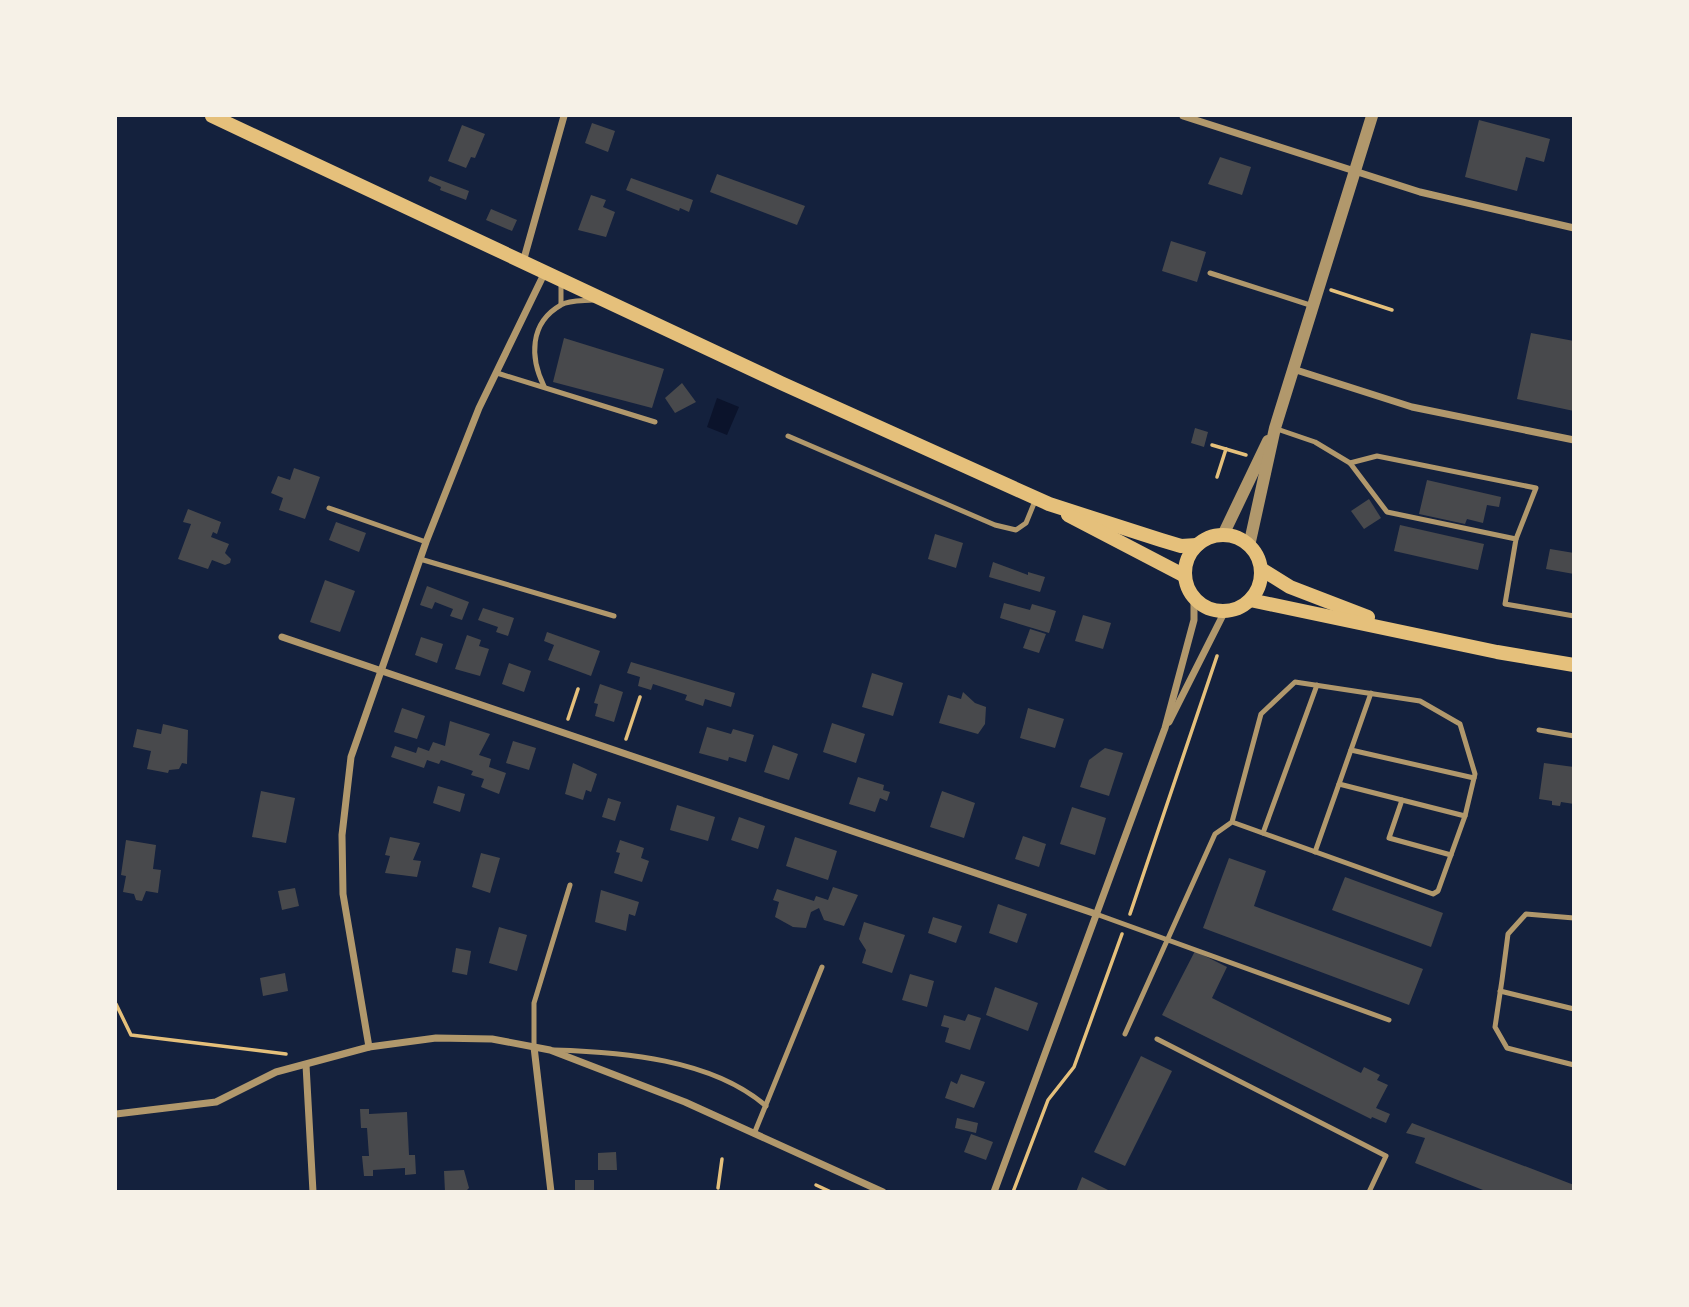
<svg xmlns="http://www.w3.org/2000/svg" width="1689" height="1307" viewBox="0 0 1689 1307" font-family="Lora,serif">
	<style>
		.water { fill: #0b132b }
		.building { fill: #48494c }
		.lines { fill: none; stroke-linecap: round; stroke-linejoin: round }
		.path { stroke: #e5c07b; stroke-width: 3.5 }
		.service { stroke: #b1986c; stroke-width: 5 }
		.minor { stroke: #b1986c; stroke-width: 7 }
		.tertiary { stroke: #b1986c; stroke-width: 12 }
		.secondary { stroke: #e5c07b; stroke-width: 14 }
	</style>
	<rect width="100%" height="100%" fill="#14213d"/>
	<path class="water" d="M717,398L739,407L727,435L707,427Z"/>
	<g class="building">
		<path d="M1479,120L1550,139L1544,162L1526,157L1517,191L1465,177Z"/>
		<path d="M592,123L615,131L608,152L585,143Z"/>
		<path d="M462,125L485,134L475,158L471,157L466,168L448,161Z"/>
		<path d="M1220,157L1251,167L1242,195L1208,184Z"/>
		<path d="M717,174L805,206L797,225L710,192Z"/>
		<path d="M430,176L469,191L466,200L440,190L441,187L428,181Z"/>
		<path d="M631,178L693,200L689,212L680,208L679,211L626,190Z"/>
		<path d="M591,195L606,200L603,207L615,212L606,237L578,230Z"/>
		<path d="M491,209L517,220L512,231L486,220Z"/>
		<path d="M1171,241L1206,252L1197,282L1162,271Z"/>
		<path d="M1531,333L1574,341V411L1517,399Z"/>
		<path d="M564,338L664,369L652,408L553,382Z"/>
		<path d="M682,383L696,402L675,413L665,398Z"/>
		<path d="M1195,428L1208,432L1204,447L1191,443Z"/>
		<path d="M294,468L320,477L305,519L279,510L283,498L271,493L278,476L290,480Z"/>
		<path d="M1427,480L1501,497L1499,507L1487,505L1483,523L1467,519L1465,524L1419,514Z"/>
		<path d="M1369,499L1381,518L1364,529L1351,511Z"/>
		<path d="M188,509L221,522L217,534L213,532L211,537L229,544L225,553L231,559L230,563L225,565L212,560L208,569L178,559L191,524L183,522Z"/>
		<path d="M336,522L366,533L359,552L329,540Z"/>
		<path d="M1400,525L1484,544L1478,570L1394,551Z"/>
		<path d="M935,534L963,543L956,568L928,559Z"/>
		<path d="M1550,549L1574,553V574L1546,569Z"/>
		<path d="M993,562L1028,575V572L1045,577L1040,592L989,577Z"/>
		<path d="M325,580L355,591L340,632L310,622Z"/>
		<path d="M427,586L469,602L462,620L450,616L453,609L435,602L432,609L420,605Z"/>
		<path d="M1004,603L1030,610L1032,604L1056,611L1049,633L1000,618Z"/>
		<path d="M483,608L514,618L508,636L496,632L498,627L478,620Z"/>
		<path d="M1083,615L1111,623L1103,649L1075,641Z"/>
		<path d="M1030,629L1046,634L1039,653L1023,648Z"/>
		<path d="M547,632L600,651L591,676L548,660L554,645L544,641Z"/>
		<path d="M467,635L481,640L479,646L489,649L480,676L455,669Z"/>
		<path d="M421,637L443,644L437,663L415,655Z"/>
		<path d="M631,662L735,693L731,707L705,699L703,706L685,700L687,695L653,684L651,690L638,686L640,677L627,673Z"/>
		<path d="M509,663L531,671L524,692L502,684Z"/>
		<path d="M872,673L903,683L893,716L862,707Z"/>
		<path d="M600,684L623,692L614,722L595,716L598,704L594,703Z"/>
		<path d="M963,692L975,703L986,707L985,724L978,734L939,723L948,695L961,699Z"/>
		<path d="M402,708L425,716L417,739L394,732Z"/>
		<path d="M1028,708L1064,719L1055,748L1020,738Z"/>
		<path d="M450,721L490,734L479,755L491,759L489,767L506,773L499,794L481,787L484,779L471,775L473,771L441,760L439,764L427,760L424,768L391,757L395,746L416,753L418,747L429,751L433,742L445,746Z"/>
		<path d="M832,723L865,734L856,763L823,752Z"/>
		<path d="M163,724L188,730L187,764L182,763L179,769L169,770L168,773L147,769L151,751L133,747L137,729L161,734Z"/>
		<path d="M707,727L731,734L733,729L754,735L746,762L729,757L728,761L699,753Z"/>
		<path d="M513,741L536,748L529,770L506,763Z"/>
		<path d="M773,745L798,754L789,780L764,772Z"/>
		<path d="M1105,748L1123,753L1109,796L1080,787L1089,760Z"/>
		<path d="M573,763L597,774L591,792L586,790L583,800L565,794Z"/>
		<path d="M1544,763L1574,767V804L1561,802L1560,806L1552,805V801L1539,799Z"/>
		<path d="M858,777L884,785L883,790L890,792L887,801L880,798L875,812L849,804Z"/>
		<path d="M438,786L465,794L460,812L433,803Z"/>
		<path d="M261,791L295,798L286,843L252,837Z"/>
		<path d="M942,791L975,803L964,838L930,827Z"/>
		<path d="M608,798L621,802L615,821L602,817Z"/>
		<path d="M677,805L715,817L708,841L670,830Z"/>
		<path d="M1072,807L1106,818L1095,855L1060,844Z"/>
		<path d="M739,817L765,826L758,849L731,840Z"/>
		<path d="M1023,836L1046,844L1039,867L1015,859Z"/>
		<path d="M390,837L420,843L413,860L421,861L417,877L385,873L390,856L385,855Z"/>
		<path d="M795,837L837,851L828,880L786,866Z"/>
		<path d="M126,840L156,845L153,869L161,870L158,893L146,891L142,901L136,900L134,894L123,892L126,876L121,875Z"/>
		<path d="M620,840L644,848L641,858L649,861L642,882L614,873L620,853L616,852Z"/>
		<path d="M481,853L500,858L490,893L472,887Z"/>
		<path d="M1229,858L1266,871L1254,906L1423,969L1409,1005L1203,928Z"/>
		<path d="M1345,877L1443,913L1431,947L1332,910Z"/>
		<path d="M833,887L858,895L844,926L824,920L819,908L811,912L806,928L793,927L775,917L779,902L773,900L777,889L814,901L816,896L828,900Z"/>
		<path d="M295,888L299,906L282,910L278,891Z"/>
		<path d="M601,890L639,902L635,916L629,914L626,931L595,922Z"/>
		<path d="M998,904L1027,914L1017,943L989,933Z"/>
		<path d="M933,917L962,926L956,943L928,933Z"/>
		<path d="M864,922L905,935L892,973L862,963L866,950L859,939Z"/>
		<path d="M499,927L527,935L517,971L489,963Z"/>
		<path d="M456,948L471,951L467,975L452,972Z"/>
		<path d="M1195,951L1227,967L1212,998L1361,1073L1364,1067L1380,1075L1377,1080L1388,1085L1376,1108L1390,1114L1386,1123L1372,1117L1371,1119L1162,1015Z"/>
		<path d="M285,973L288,991L263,996L260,978Z"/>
		<path d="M910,974L934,981L927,1007L902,1000Z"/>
		<path d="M995,987L1038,1003L1028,1031L986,1015Z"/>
		<path d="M968,1014L981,1018L970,1050L945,1042L949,1028L941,1026L944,1015L965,1021Z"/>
		<path d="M1141,1056L1172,1071L1125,1166L1094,1152Z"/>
		<path d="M961,1074L985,1082L974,1108L945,1098L951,1081L957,1084Z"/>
		<path d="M360,1109H369V1114L407,1112L409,1155H415L416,1174L405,1175V1168L373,1170V1176H364L362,1156H369L367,1128H361Z"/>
		<path d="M957,1118L978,1123L976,1133L955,1128Z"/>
		<path d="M1412,1123L1574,1185V1192H1488L1415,1163L1425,1138L1406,1133Z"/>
		<path d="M971,1134L993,1142L986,1160L964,1152Z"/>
		<path d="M616,1152L617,1170H598V1153Z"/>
		<path d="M464,1170L469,1188L465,1192H445L444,1171Z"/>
		<path d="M1082,1177L1112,1192H1076Z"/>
		<rect x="575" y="1180" width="19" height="12"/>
	</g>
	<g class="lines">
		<g class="path">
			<path d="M1331,290L1392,310"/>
			<path d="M1212,445L1246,455"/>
			<path d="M1217,477L1226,449"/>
			<path d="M568,719L578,689"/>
			<path d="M626,739L640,697"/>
			<path d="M1130,914L1217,656"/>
			<path d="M116,1004L131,1035L286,1054"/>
			<path d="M816,1185L831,1192"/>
			<path d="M718,1188L722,1159"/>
			<path d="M1013,1192L1048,1100L1074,1067L1122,934"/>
		</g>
		<g class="service">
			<path d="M1210,273L1313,306"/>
			<path d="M561,283V304"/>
			<path d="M497,373L655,422"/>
			<path d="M544,386C530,358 529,323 561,305C569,300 583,301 593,300"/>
			<path d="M1277,429L1315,442L1350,463L1387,512L1516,539L1505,604L1574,616"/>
			<path d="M788,436L995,525L1016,530L1026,523L1035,501"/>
			<path d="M1350,463L1377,456L1536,488L1516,539"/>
			<path d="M329,508L426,542"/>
			<path d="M420,559L614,616"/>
			<path d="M1539,730L1574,736"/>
			<path d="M1351,750L1474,778"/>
			<path d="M1339,784L1465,816"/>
			<path d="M1402,800L1389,838L1451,855"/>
			<path d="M1263,833L1317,685"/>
			<path d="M1315,852L1371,693"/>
			<path d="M1096,914L1389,1020"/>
			<path d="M1574,918L1526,914L1508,934L1502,980L1495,1027L1507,1048L1574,1065"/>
			<path d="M1500,991L1574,1009"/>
			<path d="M1125,1034L1215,834L1232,822L1433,894L1438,891L1465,816L1475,774L1460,724L1420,701L1295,682L1261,714L1232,822"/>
			<path d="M1157,1039L1386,1156L1369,1192"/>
			<path d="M534,1047V1003L570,885"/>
			<path d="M554,1050C622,1052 712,1059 766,1106"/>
			<path d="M754,1134L822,967"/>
		</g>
		<g class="minor">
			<path d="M1183,116L1420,192L1574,228"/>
			<path d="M523,262L564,116"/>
			<path d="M1293,369L1412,407L1574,440"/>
			<path d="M282,637L1096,914"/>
			<path d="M1169,722L1225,611"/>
			<path d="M369,1047L343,894L342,835L351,757L426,542L479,408L545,272"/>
			<path d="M534,1047L551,1192"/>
			<path d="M306,1065L313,1192"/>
			<path d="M116,1114L216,1102L276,1072L369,1047L436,1038L492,1039L550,1050L685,1102L883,1192"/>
			<path d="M994,1192L1165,728L1194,620V598"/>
		</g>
		<g class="tertiary">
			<path d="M1223,535L1268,441"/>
			<path d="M1249,546L1275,428L1372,116"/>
		</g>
		<g class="secondary">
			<path d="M212,116L781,383L1049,504L1161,540L1181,546L1197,545"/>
			<path d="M1068,515L1185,576"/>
			<circle cx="1223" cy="573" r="38"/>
			<path d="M1261,569L1290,587L1368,617"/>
			<path d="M1250,600L1497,652L1574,665"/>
		</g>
	</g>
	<rect width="1689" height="1307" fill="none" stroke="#f6f1e7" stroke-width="234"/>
</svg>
